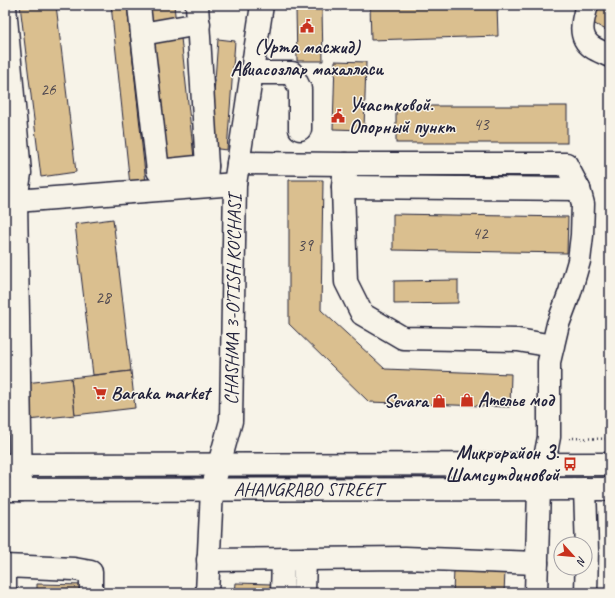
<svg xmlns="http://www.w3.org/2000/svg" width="615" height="598" viewBox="0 0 615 598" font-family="Caveat,sans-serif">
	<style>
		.building { fill: #dabf8f; stroke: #22223b }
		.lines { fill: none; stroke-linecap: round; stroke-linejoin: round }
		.minor-casing { stroke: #22223b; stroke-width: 25 }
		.major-casing { stroke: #22223b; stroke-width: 25 }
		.path { stroke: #22223b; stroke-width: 2.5; stroke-dasharray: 1 3; stroke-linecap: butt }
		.minor { stroke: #f7f3e8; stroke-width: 22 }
		.major { stroke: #f7f3e8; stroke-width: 22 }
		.labels { text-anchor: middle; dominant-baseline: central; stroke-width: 3; stroke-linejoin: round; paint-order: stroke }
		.number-label { font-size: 17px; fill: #504950 }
		.poi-label { font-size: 19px; font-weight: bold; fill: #22223b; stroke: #f7f3e8; text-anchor: start }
		.street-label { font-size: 19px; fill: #22223b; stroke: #f7f3e8 }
	</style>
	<rect width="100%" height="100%" fill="#f7f3e8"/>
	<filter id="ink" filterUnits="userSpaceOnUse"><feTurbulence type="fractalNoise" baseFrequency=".025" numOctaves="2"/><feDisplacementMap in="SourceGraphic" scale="8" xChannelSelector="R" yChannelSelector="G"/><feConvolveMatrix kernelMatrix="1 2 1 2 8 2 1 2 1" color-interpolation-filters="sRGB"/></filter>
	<g filter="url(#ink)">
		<g class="building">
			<path d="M20,5H56L76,172L41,177Z"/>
			<path d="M111,5H127L146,183L130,185Z"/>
			<path d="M144,5H174L176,24L146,28Z"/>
			<path d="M370,5H497L498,36L371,40Z"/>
			<path d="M600,5H610V32L591,22Z"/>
			<path d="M296,9H322L323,61H297Z"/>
			<path d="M181,38L194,158L162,162L149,42Z"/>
			<path d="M218,39L235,41L227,150L210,148Z"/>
			<path d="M335,61L366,62L364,130L333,129Z"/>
			<rect x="396" y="106" width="171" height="37"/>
			<path d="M289,180H323L321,310L385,369L511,374L510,407L369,402L289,324Z"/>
			<path d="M393,214L568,217L567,253L393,250Z"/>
			<path d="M113,219L131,371L93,375L75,224Z"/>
			<path d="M458,280V303L394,304V281Z"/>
			<path d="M131,371L135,408L75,415L71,378Z"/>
			<path d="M71,378L75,415L28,420L25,383Z"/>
			<path d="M454,570L505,572L504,593H453Z"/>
			<path d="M236,583L271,584V593H235Z"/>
			<path d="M37,584L85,585L84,593H37Z"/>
		</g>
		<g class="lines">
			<g class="minor-casing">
				<g id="minor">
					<path d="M139,5L142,34"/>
					<path d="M197,5L207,166L206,181"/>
					<path d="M587,5C583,19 577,37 592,47C598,51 604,53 610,56"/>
					<path d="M5,7L20,173L16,201L235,184"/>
					<path d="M199,24L142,34L158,171L207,166"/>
					<path d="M252,73H292L300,89V129"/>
					<path d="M238,163L345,164"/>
					<path d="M343,187L579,189"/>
					<path d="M16,201L21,490"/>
					<path d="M585,489L587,550L586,593"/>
					<path d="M305,559L405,558L537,563"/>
					<path d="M208,560L305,559L304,593"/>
					<path d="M5,566L74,569L91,572V593"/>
					<path d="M5,567V593"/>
					<path id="s1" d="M207,593L212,490L231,421L235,184L262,5"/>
					<path d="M282,593L283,559"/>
					<path d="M536,593L539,489L549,437V362L558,324L570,292L579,261L582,235L583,204L579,189L566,164H345L343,187L346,282L362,314L403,338L518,340L553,346"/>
				</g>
			</g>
			<g class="major-casing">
				<g id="major">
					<path d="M5,465L610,464"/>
					<path id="s2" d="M5,490L610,489"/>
				</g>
			</g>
			<path class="path" d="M569,438L610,439"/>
			<use href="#minor" class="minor"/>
			<use href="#major" class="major"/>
		</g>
	</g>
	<defs>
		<g id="civic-bare" transform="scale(1.08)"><path d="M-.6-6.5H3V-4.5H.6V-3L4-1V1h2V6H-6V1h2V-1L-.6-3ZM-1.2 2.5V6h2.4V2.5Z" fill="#c8321e" stroke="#f7f3e8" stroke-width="2.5" paint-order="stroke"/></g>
		<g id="supermarket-bare" transform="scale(1.08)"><path d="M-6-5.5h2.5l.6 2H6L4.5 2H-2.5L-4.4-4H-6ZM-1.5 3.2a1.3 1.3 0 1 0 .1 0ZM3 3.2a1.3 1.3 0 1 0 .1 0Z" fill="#c8321e" stroke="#f7f3e8" stroke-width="2.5" paint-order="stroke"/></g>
		<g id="shop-bare" transform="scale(1.08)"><path d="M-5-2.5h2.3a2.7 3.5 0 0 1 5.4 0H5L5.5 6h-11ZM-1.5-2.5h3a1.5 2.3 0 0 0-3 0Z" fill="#c8321e" stroke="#f7f3e8" stroke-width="2.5" paint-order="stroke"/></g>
		<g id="bus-bare" transform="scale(1.08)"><path d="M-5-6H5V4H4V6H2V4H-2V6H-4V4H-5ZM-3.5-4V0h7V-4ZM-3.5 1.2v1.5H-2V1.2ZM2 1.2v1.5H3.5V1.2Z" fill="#c8321e" stroke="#f7f3e8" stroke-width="2.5" paint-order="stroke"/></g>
	</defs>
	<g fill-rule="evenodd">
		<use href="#civic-bare" x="307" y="26"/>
		<use href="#civic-bare" x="338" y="116"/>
		<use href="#supermarket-bare" x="100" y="393"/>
		<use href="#shop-bare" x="467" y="400"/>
		<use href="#shop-bare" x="439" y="401"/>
		<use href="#bus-bare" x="570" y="464"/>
	</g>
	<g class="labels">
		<g class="number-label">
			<text x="48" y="89">26</text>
			<text x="481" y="124">43</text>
			<text x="480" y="233">42</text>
			<text x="305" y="245">39</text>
			<text x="103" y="297">28</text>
		</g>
		<g class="poi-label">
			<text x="307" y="47" text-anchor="middle">(Урта масжид)<tspan x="307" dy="22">Авиасозлар махалласи</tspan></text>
			<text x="349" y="105">Участковой.<tspan x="349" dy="22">Опорный пункт</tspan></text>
			<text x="111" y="393">Baraka market</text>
			<text x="478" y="400">Ателье мод</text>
			<text x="428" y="401" text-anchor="end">Sevara</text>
			<text x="559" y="453" text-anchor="end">Микрорайон З.<tspan x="559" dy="22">Шамсутдиновой</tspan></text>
		</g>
		<g class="street-label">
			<text stroke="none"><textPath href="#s1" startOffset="296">CHASHMA 3-O'TISH KO'CHASI</textPath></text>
			<text stroke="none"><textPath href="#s2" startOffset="303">AHANGRABO STREET</textPath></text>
		</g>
	</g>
	<rect width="615" height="598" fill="none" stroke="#f7f3e8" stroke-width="20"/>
	<rect x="10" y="10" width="595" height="578" fill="none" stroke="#22223b" stroke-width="1.5" filter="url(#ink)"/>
	<g transform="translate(573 556) rotate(117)"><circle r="19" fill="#f7f3e8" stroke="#a29fa3"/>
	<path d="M0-3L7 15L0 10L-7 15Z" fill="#c8321e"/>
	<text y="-6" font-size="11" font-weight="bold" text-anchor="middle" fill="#22223b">N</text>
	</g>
</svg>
